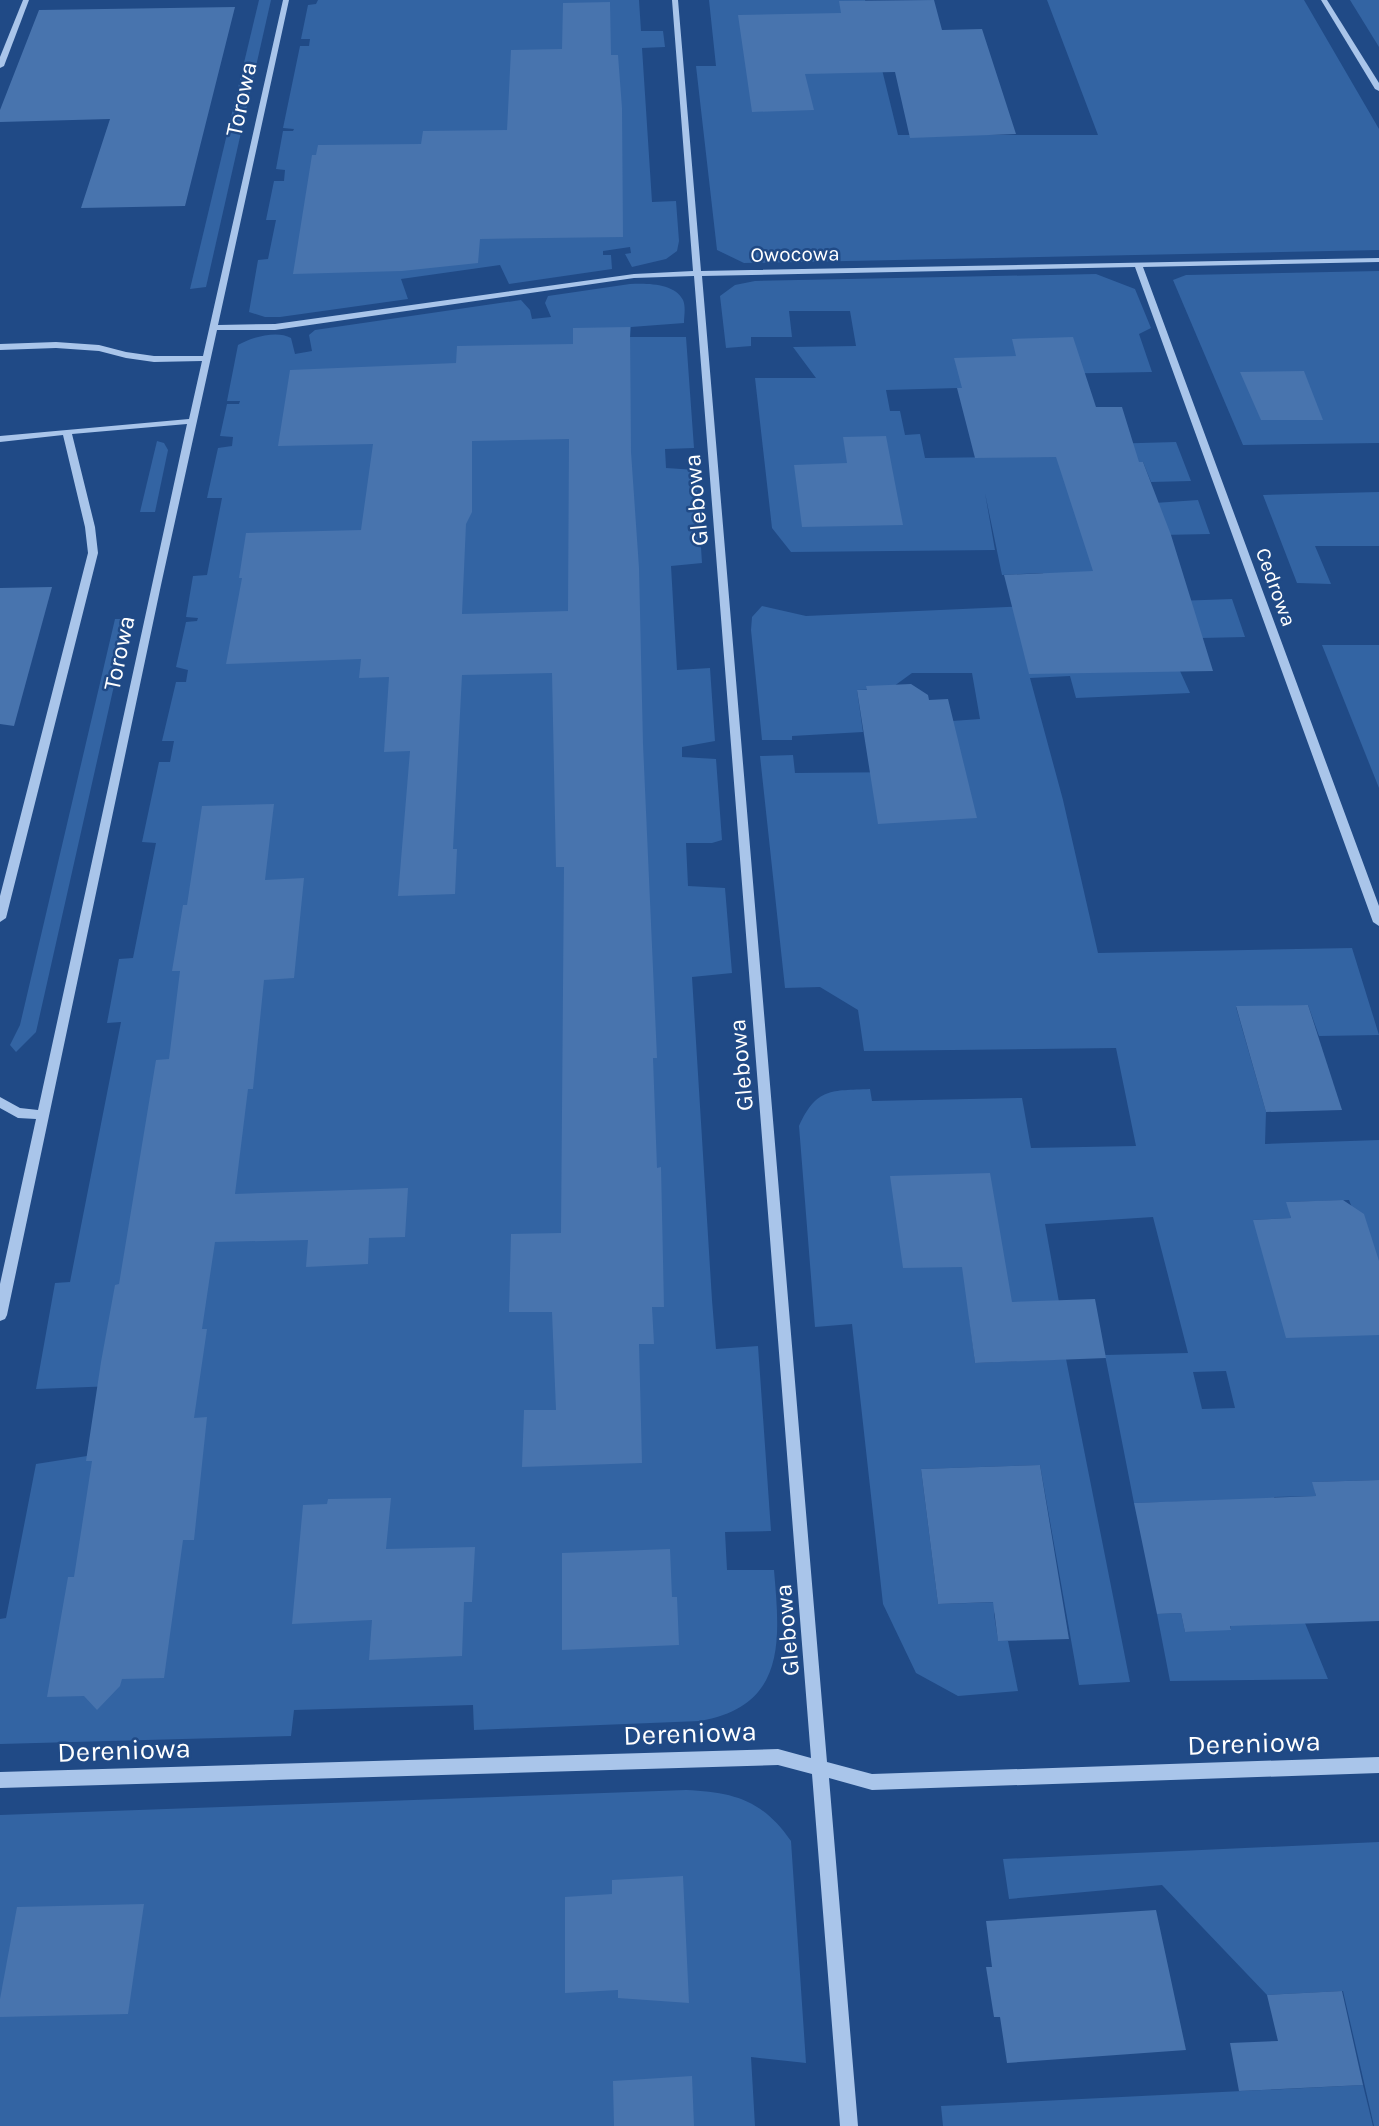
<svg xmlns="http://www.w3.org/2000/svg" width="1379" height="2126" viewBox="0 0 1379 2126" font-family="Karla,sans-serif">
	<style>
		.green { fill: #3364a3; fill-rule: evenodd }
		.building { fill: #4874ae; fill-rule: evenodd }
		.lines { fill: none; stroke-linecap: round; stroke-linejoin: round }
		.minor { fill: #a9c5ea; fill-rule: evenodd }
		.labels { text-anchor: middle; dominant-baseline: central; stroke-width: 5; stroke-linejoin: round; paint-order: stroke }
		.far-street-label { font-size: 21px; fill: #fff; stroke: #204a86 }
		.street-label { font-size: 24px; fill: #fff; stroke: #204a86 }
		.near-street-label { font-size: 28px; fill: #fff; stroke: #204a86 }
	</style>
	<rect width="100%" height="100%" fill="#204a86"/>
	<g class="green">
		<path d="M259,0H271L206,287L190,289Z"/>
		<path d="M318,0H639L641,31H663L665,47L642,48L652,202L676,201L679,241L677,251L666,259L632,267L625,254L631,253L630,247L603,251V255H611L612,269L509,284L500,265L401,279L408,299L280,317H265L249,312L258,260L268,259L276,220H266L274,181H284L285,170L276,169L283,131H293L294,129L283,128L300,46H309L310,39H301L308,5L316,4Z"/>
		<path d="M709,0H865L898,135H1098L1047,0H1304L1379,129V250L744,263L717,250L696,66H716Z"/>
		<path d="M1350,0H1379V47Z"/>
		<path d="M1379,271V443L1243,445L1173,280L1186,275Z"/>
		<path d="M1096,274L1135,289L1151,328L1139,334L1152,372L988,375L996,402L958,388L886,390L890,411H900L905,435L920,434L925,458L1002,457L1000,447L1176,442L1191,481L1151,482L1143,462L1059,464L1140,504L1198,500L1210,534L1113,536L1148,602L1232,599L1245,637L1201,638L1180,671L1190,693L1076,698L1070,676L1030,678L1063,800L1098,953L1352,948L1379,1035L1319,1036L1308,1005L1236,1007L1266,1112L1265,1144L1379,1140V1276L1349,1200L1287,1202L1291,1218L1253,1220L1379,1335V1480L1313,1482L1316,1496L1274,1497L1305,1623L1328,1679L1170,1681L1157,1614L1181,1613L1185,1632L1231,1629L1201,1501L1134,1503L1105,1355L1188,1353L1153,1217L1045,1224L1061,1313L969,1315L975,1363L1066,1359L1130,1682L1079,1685L1040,1465L921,1469L938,1604L998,1602L994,1614L998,1640L1008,1641L1018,1691L958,1696L916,1673L883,1604L852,1324L815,1327L799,1126C817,1087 831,1091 870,1089L872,1101L1022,1098L1031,1148L1136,1146L1116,1048L864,1051L858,1010L820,987L785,988L760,756L793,755L795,773L911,772L952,721L980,719L972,673H912L890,689L857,690L863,732L792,736V740H762L751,630L752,617L762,606L806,616L1053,605L1043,573L1002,575L985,493L995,550L791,552L772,528L755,378H816L793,347L856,346L850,311H789L792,337H751V346L726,348L720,296L735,285L755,281ZM1226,1371L1235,1408L1202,1409L1193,1372Z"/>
		<path d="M630,284C646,283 675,283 683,300C686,307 684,316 684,323L631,327L630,337H686L694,448L665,449L666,468L696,470L702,563L671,566L677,670L710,668L715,741L682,747V757L716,759L722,840L712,843H686L688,886L725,888L732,973L692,977L712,1300L716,1349L758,1346L771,1531L725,1532L727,1570H774C780,1640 787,1706 700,1721L474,1730L473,1705L294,1710L291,1736L0,1744V1619L6,1618L36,1464L87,1456L163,1419L168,1384L36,1389L55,1283L70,1282L121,1022L107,1023L119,959L133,958L156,843L142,842L159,762H170L174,741H162L176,682H186L188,670L176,667L186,622L197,621L198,618L186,617L193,576L207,575L222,498H207L218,448L232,446L233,437L220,436L227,404H239L240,401H227L238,345C252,337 277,330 291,338L295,354L312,351L309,335L315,330L521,300L530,310L532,319L551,317L545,303L548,296Z"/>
		<path d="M157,441L164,443L168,450L155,512H140Z"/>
		<path d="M1379,492V546H1315L1331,584L1297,583L1263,495Z"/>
		<path d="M115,619H129L36,1032L16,1052L10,1045L20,1025Z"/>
		<path d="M1322,645H1379V788Z"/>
		<path d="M686,1790C733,1792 763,1800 791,1841L806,2063L751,2057L755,2126H0V1815Z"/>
		<path d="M1379,1842V2126H1374L1343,1991L1267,1995L1162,1885L1009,1899L1003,1859Z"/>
		<path d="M1363,2085L1373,2126H943L941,2106Z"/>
	</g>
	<g class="building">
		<path d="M934,0L942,30L982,29L1016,134L910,138L895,72L805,74L814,110L752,112L738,15L841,13L839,1Z"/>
		<path d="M610,2L611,55H618L622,108L623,237L480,239L478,263L402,271L293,274L312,155H316L318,145L421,144L423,131L507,130L511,50L562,49L563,3Z"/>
		<path d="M235,7L185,206L81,208L110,119L0,122V110L39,10Z"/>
		<path d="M630,327L631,452L639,568L643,744L657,1058H653L657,1168L661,1167L664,1307H652L654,1344H639L642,1463L522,1467L524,1410H556L552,1312H509L511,1234L561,1233L564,867H556L552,673L462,675L453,849H457L455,894L398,896L410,751L384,752L389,677L359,678L361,659L226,664L242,578H239L246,533L361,530L373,444L278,446L290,370L456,363L457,346L573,344V328ZM569,439L568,611L462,614L466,524L472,512V441Z"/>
		<path d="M1073,337L1096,407H1122L1139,462H1143L1171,535L1213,671L1029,674L1004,575L1093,571L1056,457L975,458L957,388H962L954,358L1016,356L1012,339Z"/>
		<path d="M1304,371L1323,420H1261L1240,372Z"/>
		<path d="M886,436L903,525L802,527L794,465L847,463L843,437Z"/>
		<path d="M52,587L14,726L0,724V588Z"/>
		<path d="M911,684L928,695L929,700L948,699L977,818L878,824L857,690H867L866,686Z"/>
		<path d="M274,804L265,880L304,878L294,978L264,980L253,1089H248L235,1194L408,1188L405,1237L369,1238L368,1264L306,1267L308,1240L215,1242L202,1329H207L194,1418L207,1417L194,1540H183L164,1678L122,1679L120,1686L97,1710L84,1696L47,1697L68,1577H74L92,1461H86L101,1362L115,1285L119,1284L156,1060L169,1059L180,971H172L183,905H187L202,806Z"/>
		<path d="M1308,1005L1342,1110L1266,1112L1236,1006Z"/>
		<path d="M990,1173L1012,1302L1095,1299L1106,1358L975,1363L962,1267L903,1268L890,1176Z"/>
		<path d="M1343,1200L1364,1214L1379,1261V1335L1286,1338L1253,1220L1291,1218L1286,1202Z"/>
		<path d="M1040,1465L1069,1639L998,1641L993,1602L938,1604L921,1469Z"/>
		<path d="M1379,1480V1621L1230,1626L1231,1630L1185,1632L1181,1613L1157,1614L1134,1503L1316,1496L1312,1482Z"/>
		<path d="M391,1498L386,1549L475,1547L472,1602H464L462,1656L369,1660L372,1620L292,1624L303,1505L327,1504L328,1499Z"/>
		<path d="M670,1549L672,1597H677L679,1645L562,1650V1553Z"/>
		<path d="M683,1876L689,2003L618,1998V1990L565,1993V1897L612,1894V1880Z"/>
		<path d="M144,1904L128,2014L0,2017V1999L17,1907Z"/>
		<path d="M1156,1910L1186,2050L1007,2063L1000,2017H994L986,1967H992L986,1921Z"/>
		<path d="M1342,1991L1363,2085L1239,2091L1230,2043L1278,2041L1267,1995Z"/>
		<path d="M692,2076L694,2126H614L613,2081Z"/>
	</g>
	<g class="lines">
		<g class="minor">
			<path d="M23,0H29L4,66L0,68V57Z"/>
			<path d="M283,0H289L218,325L275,324L634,274L693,271L672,0H678L701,271L1379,258V262L1143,267L1379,906V926L1373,922L1135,267L702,276L827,1762L872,1774L1379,1757V1773L872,1790L829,1778L858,2126H840L812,1774L778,1765L0,1788V1772L778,1749L811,1758L694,276L634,278L275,330H217L161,585L7,1315L5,1319L0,1321V1284L36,1119L18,1118L0,1108V1097L20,1108L38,1110L187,424L72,434L95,527L98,553L6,918L0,922V896L88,553L85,527L63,435L0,442V436L189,419L202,361L154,362L126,358L99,351L56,348L0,350V344L56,342L99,345L126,352L154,356H203Z"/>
			<path d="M1321,0H1327L1379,83V91L1375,89Z"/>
		</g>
	</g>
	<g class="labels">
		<g class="far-street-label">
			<text transform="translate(795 254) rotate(-1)">Owocowa</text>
			<text transform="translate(1276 587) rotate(70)">Cedrowa</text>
		</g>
		<g class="street-label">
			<text transform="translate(241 99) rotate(-78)">Torowa</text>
			<text transform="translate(696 500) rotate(-95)">Glebowa</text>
			<text transform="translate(119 653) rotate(-78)">Torowa</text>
			<text transform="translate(741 1065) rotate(-95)">Glebowa</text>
			<text transform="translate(787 1630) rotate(-95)">Glebowa</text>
		</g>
		<g class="near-street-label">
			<text transform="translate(690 1733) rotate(-2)">Dereniowa</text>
			<text transform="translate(1254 1743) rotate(-2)">Dereniowa</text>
			<text transform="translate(124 1750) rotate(-2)">Dereniowa</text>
		</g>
	</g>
</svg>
